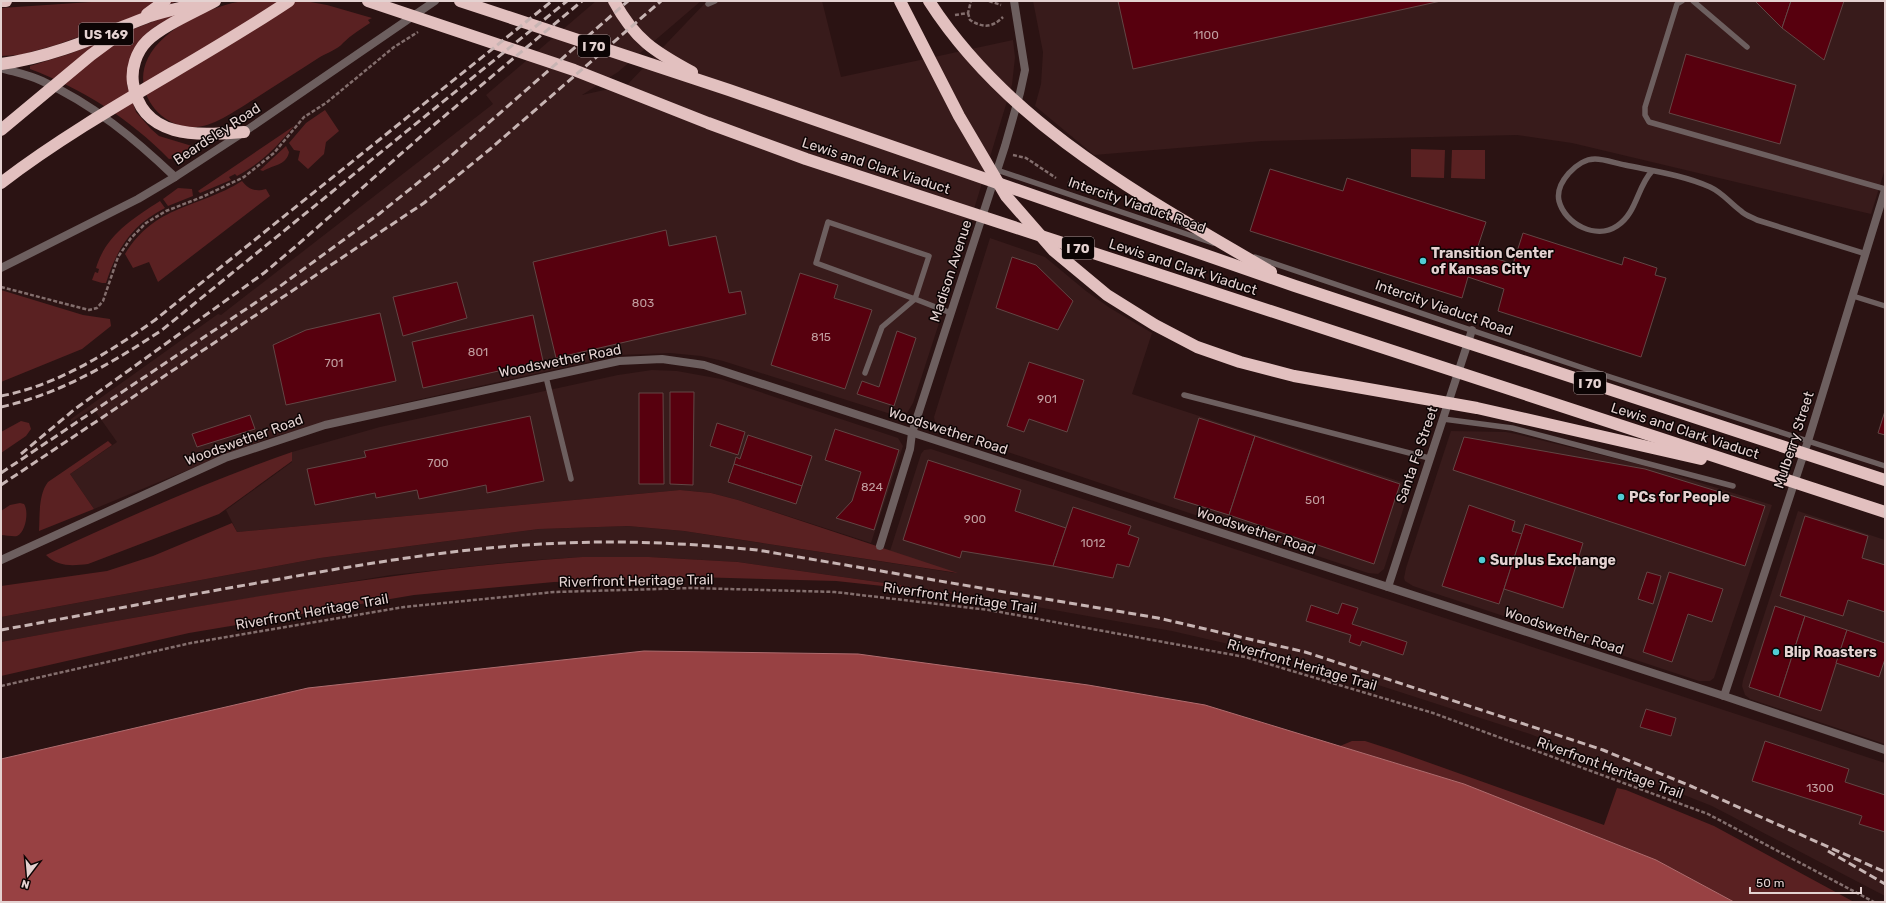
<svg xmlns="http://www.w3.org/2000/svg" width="1886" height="903" viewBox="0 0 1886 903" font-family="Rubik,sans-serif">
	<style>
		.built { fill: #381b1b }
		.green { fill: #5a2122 }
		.water { fill: #984143; stroke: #af6c6e }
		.building { fill: #57000e; stroke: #624645 }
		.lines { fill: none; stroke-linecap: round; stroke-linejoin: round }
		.path { stroke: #836e6d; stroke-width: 2.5; stroke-dasharray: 4 2; stroke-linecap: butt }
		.service { stroke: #6d5f5f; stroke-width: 5.5 }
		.minor { stroke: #6d5f5f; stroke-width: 8 }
		.tertiary { stroke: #6d5f5f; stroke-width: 8 }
		.motorway { stroke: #e2c0bf; stroke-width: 12 }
		.rail { stroke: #c7b4b3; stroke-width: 3; stroke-dasharray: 8 4; stroke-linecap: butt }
		.poi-dot { fill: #51ccd4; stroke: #0c0404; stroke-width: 1.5 }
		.labels { text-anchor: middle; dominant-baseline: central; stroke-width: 3; stroke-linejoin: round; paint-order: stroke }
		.number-label { font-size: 12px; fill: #c19ea0 }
		.shield { fill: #0c0404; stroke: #a39494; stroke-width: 1 }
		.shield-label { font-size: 13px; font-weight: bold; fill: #e4d2d1 }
		.street-label { font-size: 14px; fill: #e4d2d1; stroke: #0c0404 }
		.poi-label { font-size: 14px; font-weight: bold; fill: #e4d2d1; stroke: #0c0404; text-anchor: start }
	</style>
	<rect width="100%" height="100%" fill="#2b1313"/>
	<g class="built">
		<path d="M596,1H701L618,72L582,95L627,85L707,1H822L841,77L1013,40L1015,57L1012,85L941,317L913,403L907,413L897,416L723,361L701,356L670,353L620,355L394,405L272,437L229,453L94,509L70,474L117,442L93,408L71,422V419L218,314L221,315L493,104L486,95Z"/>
		<path d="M1033,1H1885V169L1871,214L1572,143L1517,135L1262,141L1094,155L1035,106L1041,84L1043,52Z"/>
		<path d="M990,238L1045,257L1086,291L1110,308L1152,333L1132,394L1411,485L1384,569L1378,574L1368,573L936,428L934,417Z"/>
		<path d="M652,370L677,371L721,379L898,438L903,446L871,543L738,500L711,493L680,490L237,532L226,510L292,462V452L380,427L618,375Z"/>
		<path d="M1451,431L1506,432L1516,434L1646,466L1772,505L1714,678L1710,681H1699L1413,586L1405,581L1404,578L1406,568Z"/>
		<path d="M931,449L1885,763V896L1712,806L1530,734L1307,662L1172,631L976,596L738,562L649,557H582L521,561L391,575L166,612L1,642V617L320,558L539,529L628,526L684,531L955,573L890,551L921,454L924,450Z"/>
		<path d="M1798,511L1885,540V744L1750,699L1745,695L1742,686L1743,680Z"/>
	</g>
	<g class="green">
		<path d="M106,1H178L56,45L20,55L1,56V8Z"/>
		<path d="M244,1H305L327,5L372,18L368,20L370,23C361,29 351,35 343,43C338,49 327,53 320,57C299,71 277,84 256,98C241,107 215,126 197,127C161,130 131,91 148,58C163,28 212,5 244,1Z"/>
		<path d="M175,13L176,15L156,26L146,34L127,85L136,112L151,129L159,136L192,146L177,158L169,159C130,119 83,89 30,69V66L69,54Z"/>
		<path d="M325,110L339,131L326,142L324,154L308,169L298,160L300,151L294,150L289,143L306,123Z"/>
		<path d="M294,126C278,146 260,164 237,176L235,174L229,177L231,180L200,193L198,191Z"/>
		<path d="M286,146L289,152C287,165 273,165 263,171L260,170Z"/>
		<path d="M1411,149L1445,150L1444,178L1411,177Z"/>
		<path d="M1452,150H1485V179L1451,178Z"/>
		<path d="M242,181C249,190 256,192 266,189L270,196L158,282L149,262L133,268L125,254C156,204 197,209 242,181Z"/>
		<path d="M178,188L192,189L193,196L168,206L163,199Z"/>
		<path d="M160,201L165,208C132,225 117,248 106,283H102L92,280L95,272L98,273L99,269L96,268C106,235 132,219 160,201Z"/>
		<path d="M1,290L83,315L110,319L111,326L82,349L1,382Z"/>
		<path d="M21,421L29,423L31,429L26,436L1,453V432Z"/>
		<path d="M108,441L112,445L70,474L94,509L39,531C40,516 38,495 48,482Z"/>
		<path d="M292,452V461L219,514L88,564C72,566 58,567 46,555C126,518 208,481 292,452Z"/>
		<path d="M680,490L711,493L738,500L958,573L684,531L628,526L539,529L320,558L1,617V586L107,571L153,556L232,523L237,532Z"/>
		<path d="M20,503L24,504C29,511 26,532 17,536C13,537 6,535 1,535V511L10,505Z"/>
		<path d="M582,557H649L738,562L976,596L836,581L694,577L554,582L414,595L189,633L1,676V642C194,607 386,570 582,557Z"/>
		<path d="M1352,741H1365L1399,752L1604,825L1617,788L1626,790L1714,826L1854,902H1734L1656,860L1464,784L1340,746Z"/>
	</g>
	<path class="water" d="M644,651L858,654L1088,685L1205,705L1464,784L1656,860L1734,902H1V759L308,688Z"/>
	<g class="building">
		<path d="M1118,1H1441L1133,69Z"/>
		<path d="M1755,1H1791L1782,28Z"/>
		<path d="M1791,1H1844L1824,60L1782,28Z"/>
		<path d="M1686,54L1796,85L1780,144L1669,113Z"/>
		<path d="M1270,169L1343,191L1347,178L1486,222L1476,252L1513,264L1523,233L1622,265L1624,257L1657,268L1655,275L1666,278L1641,357L1498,311L1504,289L1468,277L1462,298L1250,231Z"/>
		<path d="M666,230L669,246L716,236L729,293L741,291L746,314L556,358L533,262Z"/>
		<path d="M1012,257L1036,265L1073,301L1058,330L996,308Z"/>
		<path d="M800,273L838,285L834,298L872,310L845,389L771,365Z"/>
		<path d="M457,282L467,318L403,336L393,297Z"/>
		<path d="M380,313L396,381L286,405L273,345L306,330Z"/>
		<path d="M533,315L543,361L423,388L412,342Z"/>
		<path d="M897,331L916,338L894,406L857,394L862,381L879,387Z"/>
		<path d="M1029,362L1084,380L1067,432L1029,419L1024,432L1007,426Z"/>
		<path d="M670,392H694L693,485L670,484Z"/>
		<path d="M639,393H663L664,484H639Z"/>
		<path d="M1885,411V435L1878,433Z"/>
		<path d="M250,415L255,429L197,447L192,434Z"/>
		<path d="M530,416L544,481L487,493L486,485L419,499L417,490L376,498L375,493L315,505L307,469L366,457L364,451Z"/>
		<path d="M1199,418L1255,436L1229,515L1174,498Z"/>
		<path d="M717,423L745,432L738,455L710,446Z"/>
		<path d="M835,429L899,450L874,530L836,518L852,501L861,472L825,460Z"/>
		<path d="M748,435L812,456L802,486L734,464L736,457L740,459Z"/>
		<path d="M1255,436L1400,484L1374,564L1229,515Z"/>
		<path d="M1464,437L1645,469L1765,506L1745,566L1453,470Z"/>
		<path d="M928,460L1021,490L1015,511L1066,528L1053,566L962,551L960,558L903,540Z"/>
		<path d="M734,464L802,486L796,504L728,482Z"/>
		<path d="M1469,505L1515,521L1512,531L1522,534L1499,604L1442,586Z"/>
		<path d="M1073,507L1131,526L1128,534L1139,538L1129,567L1117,564L1113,578L1053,566Z"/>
		<path d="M1805,516L1868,536L1862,558L1885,565V612L1848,600L1843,616L1780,596Z"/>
		<path d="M1525,524L1583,543L1563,608L1504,589Z"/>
		<path d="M1647,572L1661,576L1653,604L1638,599Z"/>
		<path d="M1669,572L1723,589L1712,622L1688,614L1672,662L1643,652Z"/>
		<path d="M1342,603L1358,608L1352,624L1407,642L1403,655L1362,641L1360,646L1349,642L1351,635L1306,621L1311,605L1338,614Z"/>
		<path d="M1775,606L1805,616L1779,697L1749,687Z"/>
		<path d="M1805,616L1847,630L1821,711L1779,697Z"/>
		<path d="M1847,630L1885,643V659L1879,677L1836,663Z"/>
		<path d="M1646,709L1676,718L1671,736L1640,727Z"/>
		<path d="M1765,741L1849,769L1845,782L1885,795V832L1859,824L1862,816L1752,781Z"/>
	</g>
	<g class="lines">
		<g class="path">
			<path d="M989,1L1001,5"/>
			<path d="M968,13L970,20C983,28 992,28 1003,17"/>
			<path d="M955,15L968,13L971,1"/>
			<path d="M1013,155L1026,158L1056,178"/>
			<path d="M1068,182L1118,199"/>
			<path d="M1,287L89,310L97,308L103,301L118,257L131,238L146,223L166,211L202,197L244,177L274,153L304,117L326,103L394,47L418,32"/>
			<path d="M1,686L191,643L404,607L554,592L692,588L835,592L989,610L1245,657L1433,713L1708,814L1874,902"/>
		</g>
		<g class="service">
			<path d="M1682,1L1677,4L1645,107V115L1649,122L1885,189"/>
			<path d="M1693,1L1747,47"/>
			<path d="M708,4L715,1"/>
			<path d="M997,170L1213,243"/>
			<path d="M1652,171C1637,187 1637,213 1617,226C1596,240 1565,224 1559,201C1555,183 1577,159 1595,159C1604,159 1615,163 1625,165C1653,171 1683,175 1710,187C1723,193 1730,203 1741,211C1745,215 1751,217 1757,220L1866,254"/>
			<path d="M1255,257L1595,372L1885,466"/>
			<path d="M1853,296L1885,306"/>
			<path d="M865,373L882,327L915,299L816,263L828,222L929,256L915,299L951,313"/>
			<path d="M546,377L571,479"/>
			<path d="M1184,395L1429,458"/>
			<path d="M1443,419L1512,428L1733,486"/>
		</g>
		<g class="minor">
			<path d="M880,546L910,449L912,433L1005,146L1020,93L1025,70L1014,1"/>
			<path d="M1388,587L1472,330"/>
			<path d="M1724,696L1808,441L1885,190"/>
		</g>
		<g class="tertiary">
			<path d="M1,68C14,72 29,75 42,81C93,104 135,139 175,177"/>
			<path d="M1,268L138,199L175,177L244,132L435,1"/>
			<path d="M1,560L225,458L325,425L619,361L662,359L704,365L1724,696L1885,750"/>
		</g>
		<g class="motorway">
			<path d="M1,1H6"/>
			<path d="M215,1C195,12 162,26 147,41C136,52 131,69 133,83C142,141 201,135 244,132"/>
			<path d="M368,1L574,70L708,123L806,159L1885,512"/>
			<path d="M460,1L729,90L1295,286L1885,480"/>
			<path d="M614,1C634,39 655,52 692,72"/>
			<path d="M900,1L959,116L1006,196L1054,251L1107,295L1155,325L1197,347L1240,362L1294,376L1477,408L1701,459"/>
			<path d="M929,1C1010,127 1146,198 1271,272"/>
			<path d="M147,14L165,1"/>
			<path d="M1,64C54,57 101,35 150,16C168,10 186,7 204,2"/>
			<path d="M1,130L91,55L122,32"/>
			<path d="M1,183C91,114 195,64 289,1"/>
		</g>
		<g class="rail">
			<path d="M1,396C58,385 108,353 155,320L552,1"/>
			<path d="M1,407C60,394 112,363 162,330L567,1"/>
			<path d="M21,454L75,409L264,273L295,247L435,124L582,1"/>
			<path d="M1,473L279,287L379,214L445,161L628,1"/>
			<path d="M1,485L424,203L489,150L661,1"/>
			<path d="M1,630C94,613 187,595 280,579C375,562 470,546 566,543C630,540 694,544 757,550L1158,618L1305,652L1603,750L1693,787L1885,872"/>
			<path d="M1828,851L1885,884"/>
		</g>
	</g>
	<g class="poi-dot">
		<circle cx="1423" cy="261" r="4"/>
		<circle cx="1621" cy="497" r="4"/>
		<circle cx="1482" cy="560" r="4"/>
		<circle cx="1776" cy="652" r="4"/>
	</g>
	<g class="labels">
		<g class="number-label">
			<text x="1206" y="35">1100</text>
			<text x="643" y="303">803</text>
			<text x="821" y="337">815</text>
			<text x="478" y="352">801</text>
			<text x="334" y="363">701</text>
			<text x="1047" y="399">901</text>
			<text x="438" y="463">700</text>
			<text x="872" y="487">824</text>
			<text x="1315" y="500">501</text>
			<text x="975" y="519">900</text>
			<text x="1093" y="543">1012</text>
			<text x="1820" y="788">1300</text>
		</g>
		<g class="shield">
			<rect x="79" y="23" width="54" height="22" rx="3"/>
			<rect x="578" y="35" width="32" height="22" rx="3"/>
			<rect x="1062" y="237" width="32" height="22" rx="3"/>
			<rect x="1574" y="372" width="32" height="22" rx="3"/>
		</g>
		<g class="shield-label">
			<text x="106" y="34">US 169</text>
			<text x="594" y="46">I 70</text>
			<text x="1078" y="248">I 70</text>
			<text x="1590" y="383">I 70</text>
		</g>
		<g class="street-label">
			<text transform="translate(217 134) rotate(-33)">Beardsley Road</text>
			<text transform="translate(876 166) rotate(18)">Lewis and Clark Viaduct</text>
			<text transform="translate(1137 205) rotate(19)">Intercity Viaduct Road</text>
			<text transform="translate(1183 267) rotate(18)">Lewis and Clark Viaduct</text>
			<text transform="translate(951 271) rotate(-72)">Madison Avenue</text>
			<text transform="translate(1444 308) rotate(19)">Intercity Viaduct Road</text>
			<text transform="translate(560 361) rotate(-11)">Woodswether Road</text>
			<text transform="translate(948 431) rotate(18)">Woodswether Road</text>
			<text transform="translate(1685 431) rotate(18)">Lewis and Clark Viaduct</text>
			<text transform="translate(244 440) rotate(-20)">Woodswether Road</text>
			<text transform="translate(1794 440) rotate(-72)">Mulberry Street</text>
			<text transform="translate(1417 455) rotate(-71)">Santa Fe Street</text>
			<text transform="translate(1256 531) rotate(18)">Woodswether Road</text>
			<text transform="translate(636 581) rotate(-1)">Riverfront Heritage Trail</text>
			<text transform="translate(960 598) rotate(8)">Riverfront Heritage Trail</text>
			<text transform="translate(312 612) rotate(-10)">Riverfront Heritage Trail</text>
			<text transform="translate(1564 631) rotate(18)">Woodswether Road</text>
			<text transform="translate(1302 665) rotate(16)">Riverfront Heritage Trail</text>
			<text transform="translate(1610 768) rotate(20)">Riverfront Heritage Trail</text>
		</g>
		<g class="poi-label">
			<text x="1431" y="253">Transition Center<tspan x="1431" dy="16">of Kansas City</tspan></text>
			<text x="1629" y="497">PCs for People</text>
			<text x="1490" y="560">Surplus Exchange</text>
			<text x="1784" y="652">Blip Roasters</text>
		</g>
	</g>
	<rect width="1886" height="903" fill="none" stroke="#e4d2d1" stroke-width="4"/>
	<g transform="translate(28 875) rotate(196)" stroke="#0c0404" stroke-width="3" paint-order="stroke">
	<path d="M0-3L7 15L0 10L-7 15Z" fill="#e4d2d1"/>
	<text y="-6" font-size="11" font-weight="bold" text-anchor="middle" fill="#e4d2d1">N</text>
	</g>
	<path d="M1750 887v6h111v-6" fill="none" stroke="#e4d2d1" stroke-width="2"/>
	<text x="1756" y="887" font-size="12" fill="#e4d2d1" stroke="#0c0404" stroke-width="3" paint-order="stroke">50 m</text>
</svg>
